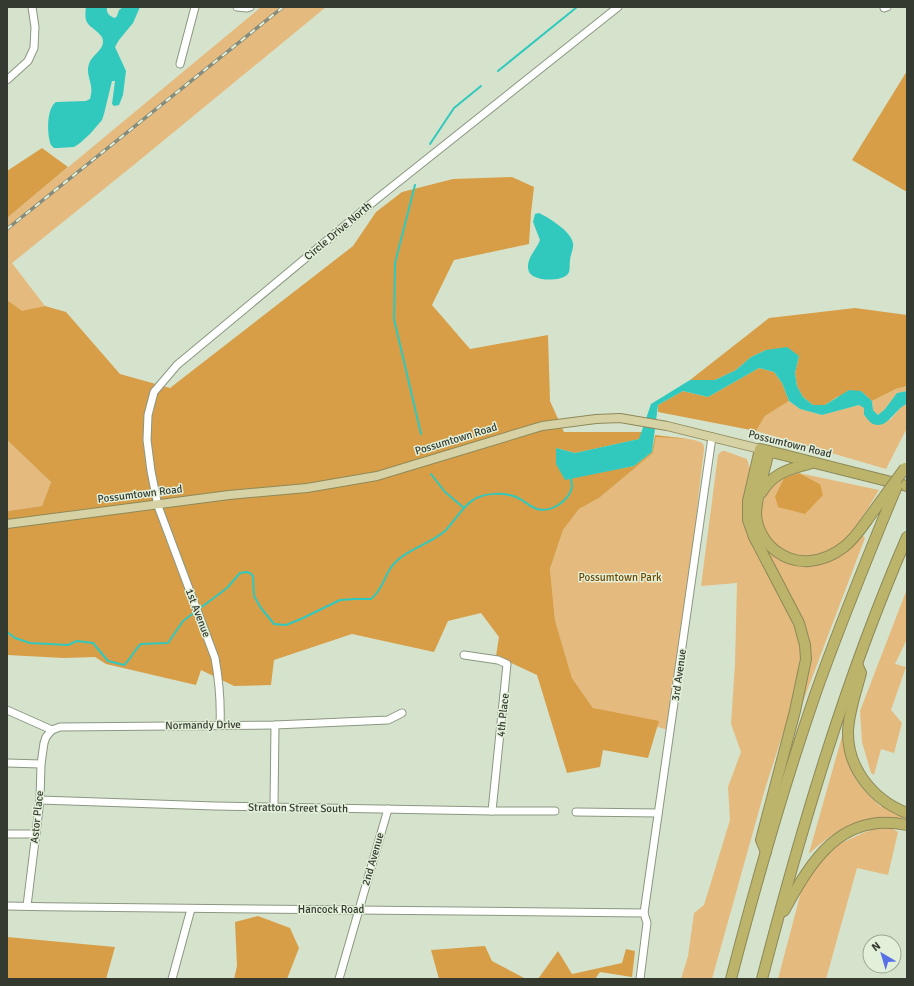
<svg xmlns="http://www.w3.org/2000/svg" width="914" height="986" viewBox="0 0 914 986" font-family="Signika,sans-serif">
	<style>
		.green { fill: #e5ba7e }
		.forest { fill: #d79e47 }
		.water { fill: #31c9be }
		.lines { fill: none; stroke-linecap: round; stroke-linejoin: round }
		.stream { stroke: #31c9be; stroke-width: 2 }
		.minor-casing { stroke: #8b9781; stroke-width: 9 }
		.major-casing { stroke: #8d8957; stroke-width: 10 }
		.highway-casing { stroke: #8d8957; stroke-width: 12 }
		.minor { stroke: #fff; stroke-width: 7 }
		.major { stroke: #d7d2a6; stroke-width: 8 }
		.highway { stroke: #bcb46b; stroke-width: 10 }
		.rail-casing { stroke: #848d7d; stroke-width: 3.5 }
		.rail { stroke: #e3f0d9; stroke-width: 2; stroke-dasharray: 6; stroke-linecap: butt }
		.highway-bridge-casing { stroke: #8d8957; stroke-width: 12; stroke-linecap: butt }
		.highway-bridge { stroke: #bcb46b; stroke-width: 10 }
		.labels { text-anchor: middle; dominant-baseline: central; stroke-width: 3; stroke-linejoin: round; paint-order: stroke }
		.street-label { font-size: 11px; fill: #353a31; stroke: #e3f0d9 }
		.park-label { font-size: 11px; fill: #6f4902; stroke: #e3f0d9 }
	</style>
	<rect width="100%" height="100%" fill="#d6e3cc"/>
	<g class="green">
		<path d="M261,7H326L135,164L12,263L45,306L22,312L7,300V218Z"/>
		<path d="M907,386V391L897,393L885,409L878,415L873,410L872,401L896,389Z"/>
		<path d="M789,401L800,409L822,415L859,405L864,408V416L890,420L902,406L907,404V428L886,469L756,431L765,416Z"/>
		<path d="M656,437C664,436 698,438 703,444C704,446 704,447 704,450L699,491L694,542L668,730L593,708L572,678L555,620L550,569L563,530L579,509L599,498L653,453Z"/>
		<path d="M7,440L51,482L42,506L7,511Z"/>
		<path d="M722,451H725L747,459L750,469L743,513L748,533L792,617L801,651L794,699L765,789L712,979H681L688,956L694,913L704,905L730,820L728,787L741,752L731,724L735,664L737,583L701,586L718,455Z"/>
		<path d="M799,473L879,490C870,505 861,520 850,533C847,537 844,542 840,545C808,571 759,553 762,509C763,502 765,492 771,487C774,483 780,481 784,478L775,496L820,484Z"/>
		<path d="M862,535L865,538L799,712L808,655L766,551L768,550L805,566Z"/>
		<path d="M907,589V639L895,664L906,667L891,710L902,723L894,753L881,749L874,775L871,773L862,742L860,711Z"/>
		<path d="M843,733C845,770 855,782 881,807L882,804L906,818C863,818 841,824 810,853H809Z"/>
		<path d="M886,825L898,832L888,875L857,868L826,979H778L801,892L813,870L835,846L863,833Z"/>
	</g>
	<g class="forest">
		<path d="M907,71V192L852,160Z"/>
		<path d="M42,148L68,167L7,218V171Z"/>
		<path d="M512,177L534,187L531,213L529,244L454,260L432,305L470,349L548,335L550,401L564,432H642L640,439L575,453L556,448L591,474L634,466L652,452L655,435L688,439L656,437L653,453L599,498L579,509L563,530L550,569L555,620L572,678L593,708L659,721L648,758L603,750L600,767L567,773L537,675L496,656L499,637L481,613L448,621L434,652L352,634L274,660L271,685L234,686L201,670L196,685L106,664L95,657L64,658L7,655V511L42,506L51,482L7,440V300L22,311L45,306L66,312L120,374L170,388L353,246L376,212L402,192L453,179Z"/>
		<path d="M855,308L907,315V386L896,389L872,401L861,391L837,397L825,405H813L803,397L797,386L795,373L799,356L766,350L751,357L736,370L715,380H690L769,318Z"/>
		<path d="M759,368L774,372L782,383L789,401L765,416L756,431L658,412V405L683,391L708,397Z"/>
		<path d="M799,473L820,484L823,495L805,514L778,507L775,496L784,478Z"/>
		<path d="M258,916L290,928L299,948L287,979H234L237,966L235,922Z"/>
		<path d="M7,937L115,947L106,979H7Z"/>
		<path d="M485,946L492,961L526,979H439L431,950Z"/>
		<path d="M626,949L635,951L632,977L600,972L595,979H538L558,951L572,974L622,963Z"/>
	</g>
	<g class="water">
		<path d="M86,7H107C106,13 109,16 115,18L117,16L119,10L123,7H140L133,23L119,40L115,47L126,71L123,95L119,105L114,106L112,104L115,81H112L104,114L102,120L90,134L80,143L74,147L58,148H54L51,145C47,135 46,109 56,102L86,101L90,99C91,95 92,90 91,86C90,79 86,71 89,64C92,54 107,49 102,37C92,24 83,28 86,7Z"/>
		<path d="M539,213C549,218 571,231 573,243C574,249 570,255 570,261C569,266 571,271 567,275C559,282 528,282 528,268C527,257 537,249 540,240L533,222L535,214Z"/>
		<path d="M787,347L799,356L795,373L797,386L803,397L813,405H825L849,390L861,391L872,401L873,410L878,415L885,409L897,393L907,391V404C895,408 888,430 873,424C870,423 867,418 864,415V408L859,405L822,415L800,409L789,401L782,383L774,372L759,368L708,397L683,391L658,405L652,452L634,466L565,480L556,464V448L575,453L639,439L651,404L690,380H715L736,370L751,357L766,350Z"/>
	</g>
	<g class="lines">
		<g class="stream">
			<path d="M498,71L577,7"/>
			<path d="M430,144L454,108L481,86"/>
			<path d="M415,185L395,263L394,319L421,434"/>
			<path d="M431,474L445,492L464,508"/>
			<path d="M199,609L227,588L240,573L246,572L250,573L253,576L254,596L261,608L274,624L286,625L301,619L340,600L355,599H371C382,590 383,580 390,569C402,550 429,545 445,531C455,521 465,502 479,497C489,493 503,493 513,496C522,498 528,506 537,509C551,513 569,501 572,487C572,484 571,480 571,478"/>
			<path d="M7,632L15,638L30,643L68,645L77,641L93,643L108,661L124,665C131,659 134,650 141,644L168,643L183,621L195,612"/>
		</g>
		<g class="minor-casing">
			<g id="minor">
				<path d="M237,7L247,8L250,7"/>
				<path d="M884,8L887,7"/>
				<path d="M180,64L195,7"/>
				<path d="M7,80L28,61L34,48L35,27L32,7"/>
				<path d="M464,655L498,660L507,664L492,811"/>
				<path d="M7,710L52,730L60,727L275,725L388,720L402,713"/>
				<path d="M220,725C221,702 219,680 215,658L158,506L151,471L147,440L148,415L154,392L177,365L378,198L618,7"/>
				<path d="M7,763L41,764"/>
				<path d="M40,800L215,806L492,811H555"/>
				<path d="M274,807L275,725"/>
				<path d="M576,812L658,813"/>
				<path d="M7,834H36"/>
				<path d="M7,906C219,910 431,910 644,913"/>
				<path d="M27,906L40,800L41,764L44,743L46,737L52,730"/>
				<path d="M172,979L191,909"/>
				<path d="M339,979L388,809"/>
				<path d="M640,979L647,923L644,913L712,437"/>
			</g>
		</g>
		<g class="major-casing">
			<path id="major" d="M7,524L229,495L307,488L377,476L542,426L596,419L620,418L667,426L760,449"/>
		</g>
		<g class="highway-casing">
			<g id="highway">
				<path d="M769,451C765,468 756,498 756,515C757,529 765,543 776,551C797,567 823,563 844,547C856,538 864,524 873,512"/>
				<path d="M761,493C774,472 789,469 812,463"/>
				<path d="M857,664L861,673C856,692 849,711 848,731C847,768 873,800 907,813"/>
				<path d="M766,852L761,840L795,711L806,659L805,645L799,623L754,537L748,520V501L760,449L907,486"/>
				<path d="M784,911C811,861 841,811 907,825"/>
				<path d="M731,979C756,883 783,788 815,695C836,635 860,576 884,517"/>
				<path d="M762,979C801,829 845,680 907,537"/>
			</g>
		</g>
		<use href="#minor" class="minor"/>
		<use href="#major" class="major"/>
		<use href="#highway" class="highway"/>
		<g class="rail-casing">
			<path id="rail" d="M7,229L283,7"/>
		</g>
		<use href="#rail" class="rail"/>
		<g class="highway-bridge-casing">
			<g id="highway-bridge">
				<path d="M873,512L905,468"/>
				<path d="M884,517L897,486"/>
			</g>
		</g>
		<use href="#highway-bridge" class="highway-bridge"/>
	</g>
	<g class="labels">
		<g class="street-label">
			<text transform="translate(338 231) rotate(-40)">Circle Drive North</text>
			<text transform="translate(456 439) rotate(-17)">Possumtown Road</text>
			<text transform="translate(790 444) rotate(14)">Possumtown Road</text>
			<text transform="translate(140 494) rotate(-7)">Possumtown Road</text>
			<text transform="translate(198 613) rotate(69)">1st Avenue</text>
			<text transform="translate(679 675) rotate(-82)">3rd Avenue</text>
			<text transform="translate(503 715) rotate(-84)">4th Place</text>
			<text transform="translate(203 725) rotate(-1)">Normandy Drive</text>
			<text transform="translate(298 808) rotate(1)">Stratton Street South</text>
			<text transform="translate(37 817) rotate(-84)">Astor Place</text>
			<text transform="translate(373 859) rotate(-74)">2nd Avenue</text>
			<text x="331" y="909">Hancock Road</text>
		</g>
		<g class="park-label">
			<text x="620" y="577">Possumtown Park</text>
		</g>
	</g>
	<rect width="914" height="986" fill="none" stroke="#353a31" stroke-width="16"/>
	<g transform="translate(882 954) rotate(322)"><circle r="19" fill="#e3f0d9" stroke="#9da796"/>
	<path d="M0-3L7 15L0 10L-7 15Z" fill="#5871e7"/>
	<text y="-6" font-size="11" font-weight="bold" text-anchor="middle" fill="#353a31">N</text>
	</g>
</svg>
